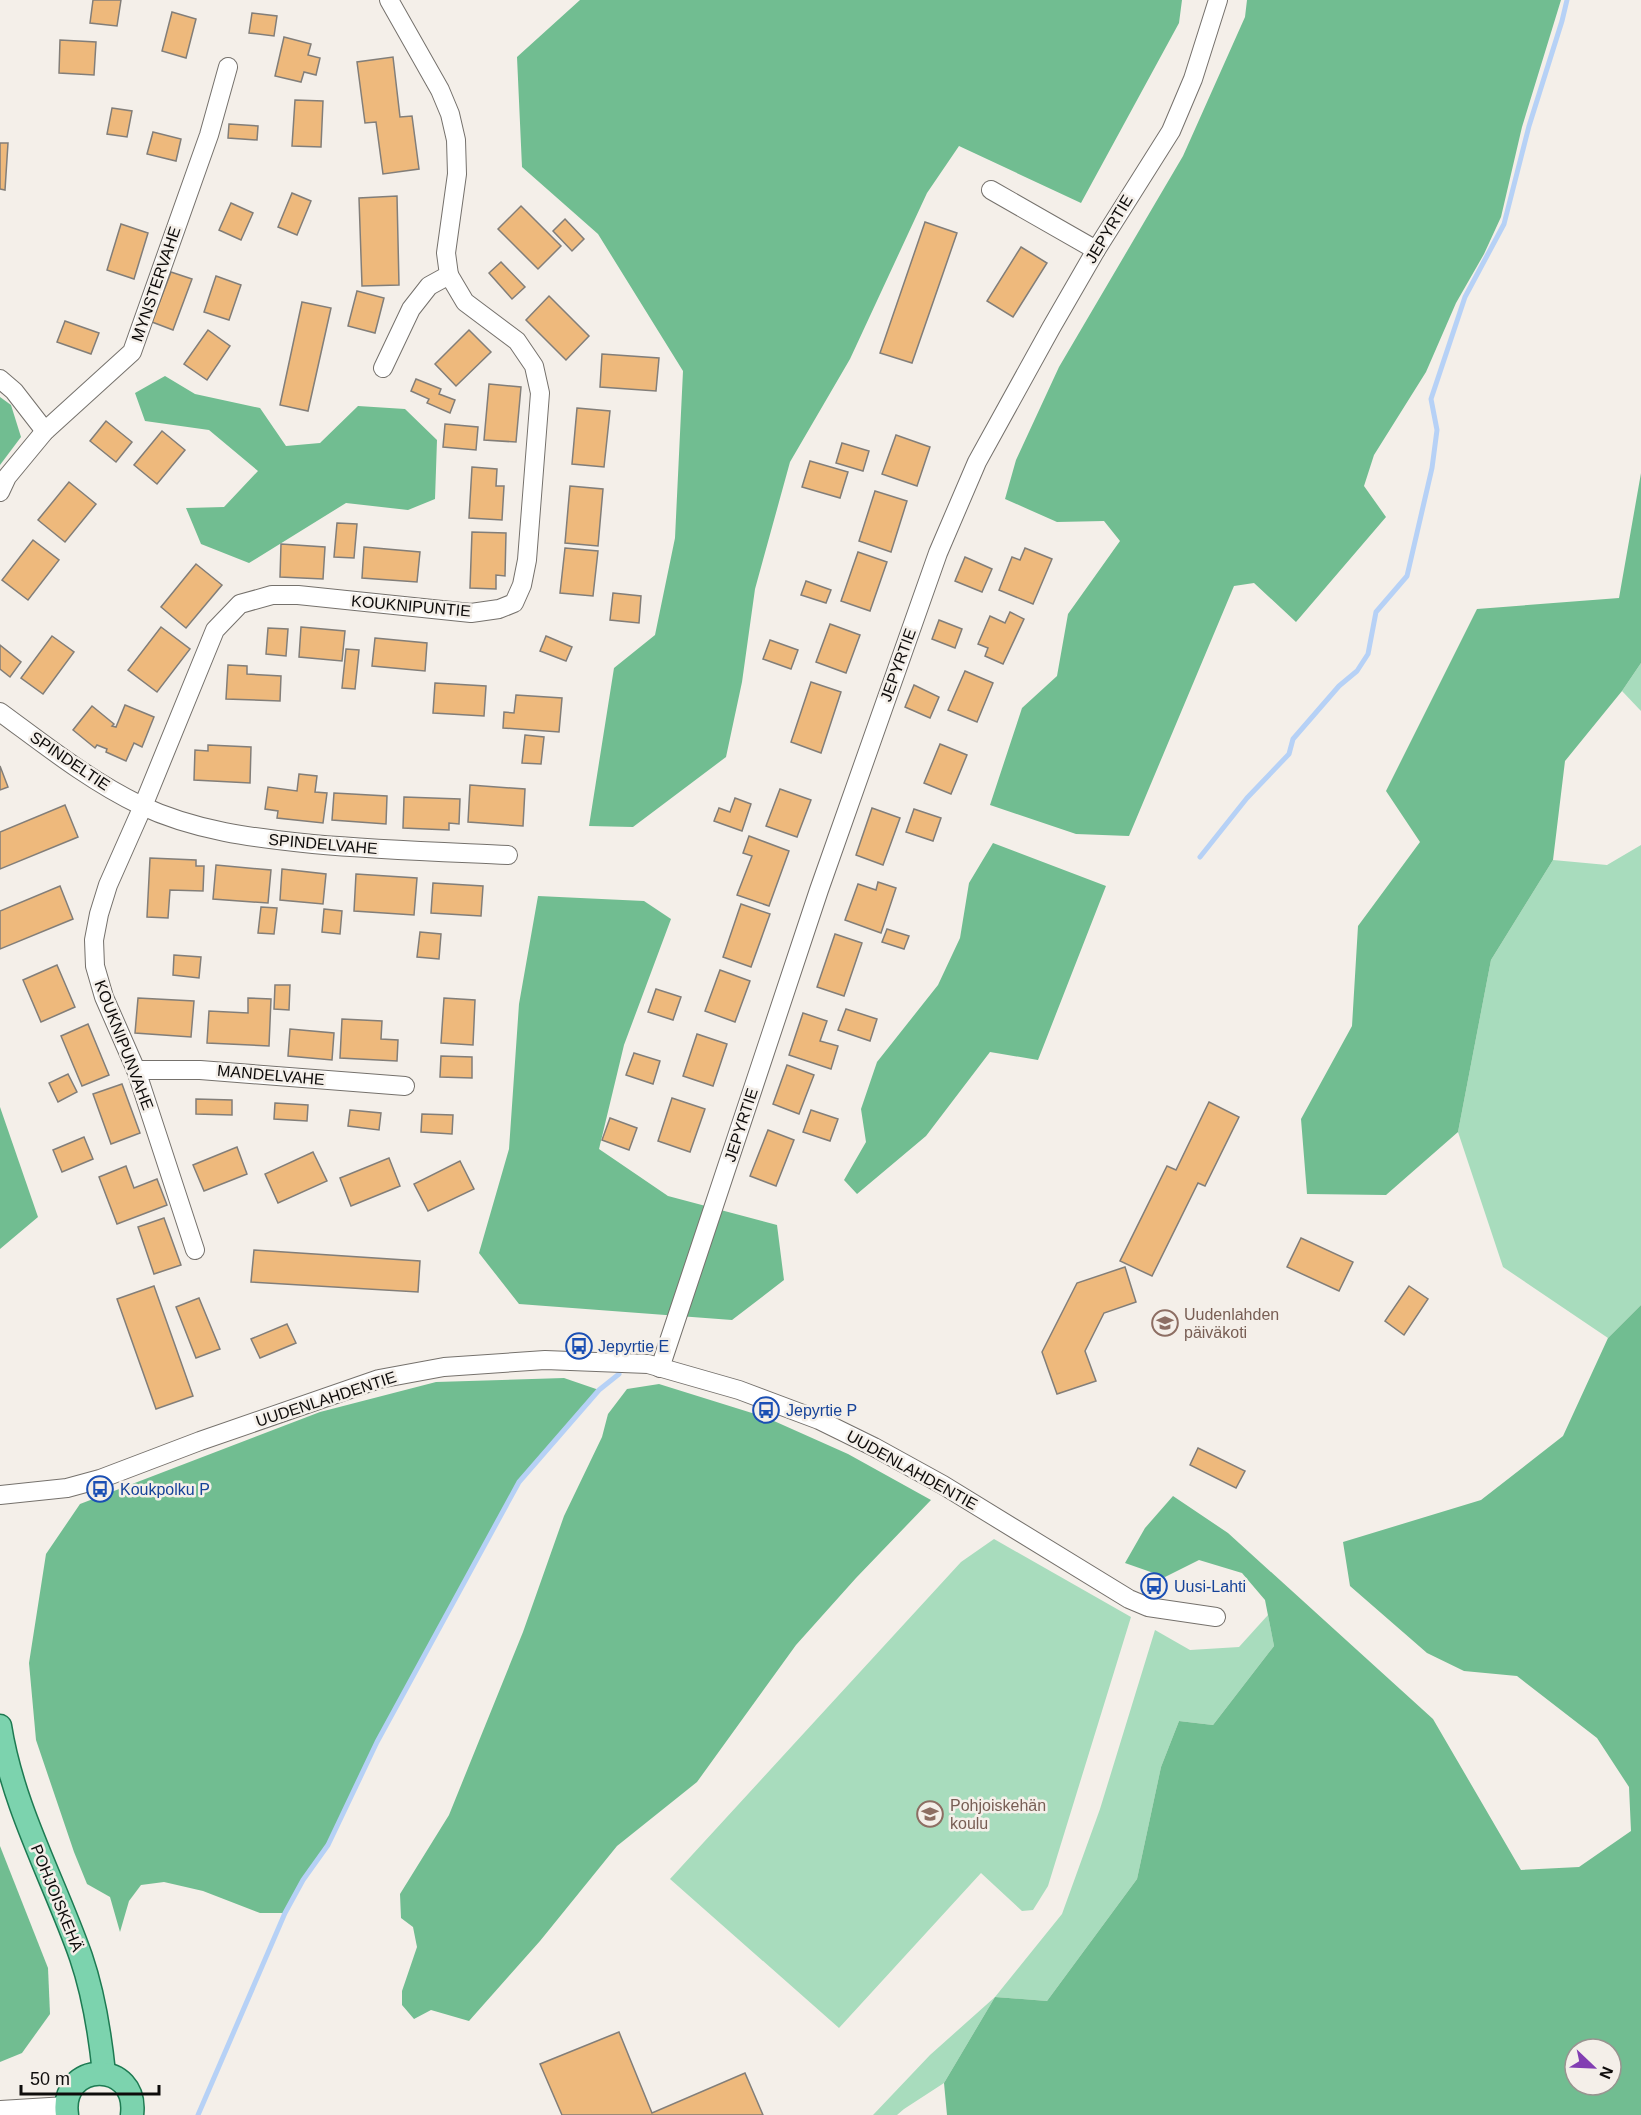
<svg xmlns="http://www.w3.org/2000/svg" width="1641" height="2115" viewBox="0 0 1641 2115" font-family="Arial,sans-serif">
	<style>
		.green { fill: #a8dcbd }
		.forest { fill: #71bd91; fill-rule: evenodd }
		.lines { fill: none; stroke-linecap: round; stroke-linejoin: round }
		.stream { stroke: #b6d1f6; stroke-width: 5 }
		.building { fill: #eeb97c; stroke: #827e79; stroke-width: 1.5 }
		.minor-casing { stroke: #75716c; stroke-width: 20 }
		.major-casing { stroke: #1d7a52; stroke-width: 25 }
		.minor { stroke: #fff; stroke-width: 18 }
		.major { stroke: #7cd3ae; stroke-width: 22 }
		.labels { text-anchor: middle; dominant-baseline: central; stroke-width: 5; stroke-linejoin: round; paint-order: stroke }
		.street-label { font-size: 16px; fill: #0e0c0b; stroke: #f4efe9 }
		.education-label { font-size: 16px; fill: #785e54; stroke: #f4efe9; text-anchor: start }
		.transit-label { font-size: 16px; fill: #164399; stroke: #f4efe9; text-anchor: start }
	</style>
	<rect width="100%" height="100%" fill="#f4efe9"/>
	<g class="green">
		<path d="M1641,663V711L1622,691Z"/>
		<path d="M1641,845V1305L1608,1338L1503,1267L1458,1132L1491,960L1553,860L1607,865Z"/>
		<path d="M994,1539L1131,1617L1048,1886L1033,1910L1022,1911L981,1873L839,2028L670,1879L961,1562Z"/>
		<path d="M1268,1615L1274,1646L1213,1725L1179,1721L1161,1767L1137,1879L1047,2001L995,1997L944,2083L904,2109L897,2115H873L930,2055L995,1997L1062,1914L1100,1809L1155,1630L1190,1650L1239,1647Z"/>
	</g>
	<g class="forest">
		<path d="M580,0H1182L1179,23L1081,203L959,146L927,193L850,359L790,462L755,589L742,682L726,757L633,827L589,826L614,668L655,635L675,538L683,371L598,234L522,167L517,57Z"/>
		<path d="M1247,0H1561L1522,127L1501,217L1484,254L1456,303L1426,372L1374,455L1364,486L1386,517L1296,622L1254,583L1234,586L1129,836L1076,834L990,805L1022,708L1057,676L1068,614L1120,541L1104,521L1057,522L1005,499L1016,460L1059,367L1183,156L1245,17Z"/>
		<path d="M165,376L195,394L260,408L286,446L320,443L358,406L405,409L437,440L435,499L408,510L346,503L249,563L201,544L186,508L224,507L258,471L209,430L145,421L135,393Z"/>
		<path d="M0,397L11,405L21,437L0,465Z"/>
		<path d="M1641,473V663L1622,691L1565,761L1553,860L1491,960L1458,1132L1386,1195L1307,1194L1301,1119L1352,1026L1358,926L1420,842L1386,791L1477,609L1619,598Z"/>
		<path d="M993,843L1106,886L1038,1060L990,1052L926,1136L857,1194L844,1180L866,1142L861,1109L877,1062L938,985L960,938L969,883Z"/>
		<path d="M538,896L644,901L671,919L624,1045L599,1149L668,1196L777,1225L784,1280L732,1320L519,1304L479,1253L509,1149L519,1004Z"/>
		<path d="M0,1107L38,1217L0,1249Z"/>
		<path d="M1641,1305V2115H947L944,2083L995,1997L1047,2001L1137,1879L1161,1767L1179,1721L1213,1725L1274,1646L1265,1600L1242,1573L1199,1560L1165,1577L1125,1563L1145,1528L1173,1496L1228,1533L1433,1719L1521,1870L1579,1867L1631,1831L1629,1787L1597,1738L1517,1676L1464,1671L1427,1653L1350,1586L1343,1542L1481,1500L1563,1436L1608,1338ZM1575,2049H1611V2085H1575Z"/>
		<path d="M564,1378L599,1390L519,1482L377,1742L328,1845L303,1879L285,1913H260L203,1891L164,1882L141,1885L129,1901L120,1932L110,1897L87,1884L74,1852L36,1740L29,1663L46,1554L80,1504L320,1412L436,1382Z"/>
		<path d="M659,1384L765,1417L848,1454L931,1500L856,1578L796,1645L697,1782L617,1846L540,1941L469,2021L431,2010L414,2019L402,2005V1991L417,1947L413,1927L401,1918L400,1894L449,1815L523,1632L564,1516L602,1437L608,1414L627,1389Z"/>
		<path d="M0,1846L48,1968L50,2014L22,2053L0,2062Z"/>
	</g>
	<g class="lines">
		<g class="stream">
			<path d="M1200,857L1247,798L1289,754L1293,739L1339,686L1357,671L1368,654L1376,612L1407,576L1432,468L1437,430L1431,399L1465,297L1504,224L1529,126L1562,21L1567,0"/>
			<path d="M198,2115L285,1913L303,1880L328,1845L377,1742L519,1482L599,1390L619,1374"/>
		</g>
	</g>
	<g class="building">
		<path d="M93,0H121L117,26L90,23Z"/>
		<path d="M172,12L196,19L186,58L162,51Z"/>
		<path d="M252,13L277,16L274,36L249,33Z"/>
		<path d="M284,37L311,44L308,55L320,58L316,75L304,72L301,82L275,76Z"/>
		<path d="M60,40L96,42L94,75L59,73Z"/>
		<path d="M393,57L400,117L412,116L419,169L383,174L376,122L365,123L357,62Z"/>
		<path d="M295,100L323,101L321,147L292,146Z"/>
		<path d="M112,108L132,111L127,137L107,134Z"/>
		<path d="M229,124L258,126L257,140L228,138Z"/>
		<path d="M153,132L181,139L176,161L147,154Z"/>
		<path d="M0,143H8L5,190L0,189Z"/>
		<path d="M292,193L311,201L297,235L278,227Z"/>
		<path d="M397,196L399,285L362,286L359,198Z"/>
		<path d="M231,203L253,213L241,240L219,230Z"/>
		<path d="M521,206L561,246L538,269L498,229Z"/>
		<path d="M565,219L584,239L572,251L553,231Z"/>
		<path d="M925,222L957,233L912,363L880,353Z"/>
		<path d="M121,224L148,233L134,279L107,270Z"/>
		<path d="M1021,247L1047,263L1013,317L987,301Z"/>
		<path d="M501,262L525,287L512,299L489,273Z"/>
		<path d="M171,272L192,279L173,330L152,322Z"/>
		<path d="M216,276L241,285L229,320L204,312Z"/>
		<path d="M357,291L384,298L375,333L348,326Z"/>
		<path d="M549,296L589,336L566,360L526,320Z"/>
		<path d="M302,302L331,308L308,411L280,405Z"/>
		<path d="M65,321L99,333L91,354L57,342Z"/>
		<path d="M208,330L230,346L207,380L184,364Z"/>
		<path d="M469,330L491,352L456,386L435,364Z"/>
		<path d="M602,354L659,358L656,391L600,387Z"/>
		<path d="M416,379L441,389L439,394L455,400L450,413L427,403L429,399L411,391Z"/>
		<path d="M489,384L521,387L516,442L484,440Z"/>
		<path d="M577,408L610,411L604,467L572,464Z"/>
		<path d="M106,421L132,442L116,462L90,441Z"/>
		<path d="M445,424L478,427L476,450L443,447Z"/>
		<path d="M162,431L185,450L157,484L134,465Z"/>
		<path d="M896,435L930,447L917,486L882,474Z"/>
		<path d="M842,443L869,451L863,471L836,463Z"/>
		<path d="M810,461L848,472L840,498L802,487Z"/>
		<path d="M472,467L497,469L496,486H504L502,520L469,518Z"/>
		<path d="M69,482L96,504L65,542L38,520Z"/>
		<path d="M570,486L603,489L598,546L565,543Z"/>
		<path d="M875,491L907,501L891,552L859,541Z"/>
		<path d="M337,523L357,524L354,558L334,557Z"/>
		<path d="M472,532L506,533L505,576L496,575V589L470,588Z"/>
		<path d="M33,540L59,560L28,600L2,580Z"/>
		<path d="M281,544L325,547L323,579L280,577Z"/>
		<path d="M364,547L420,552L417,582L362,578Z"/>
		<path d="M565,548L598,551L593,596L560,593Z"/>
		<path d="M1025,548L1052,559L1033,604L999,590L1012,557L1020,560Z"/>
		<path d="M858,552L887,562L870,611L841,601Z"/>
		<path d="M965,557L992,569L982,592L955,581Z"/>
		<path d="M196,564L222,585L186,628L161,607Z"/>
		<path d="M806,581L831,590L826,603L801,595Z"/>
		<path d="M613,593L641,596L639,623L610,620Z"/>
		<path d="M1010,612L1024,619L1003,664L985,656L988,648L978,644L990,616L1005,623Z"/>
		<path d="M939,620L962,629L955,648L932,639Z"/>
		<path d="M830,624L860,635L846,673L816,662Z"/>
		<path d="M161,627L190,649L157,692L128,670Z"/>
		<path d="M301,627L345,631L342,661L299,657Z"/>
		<path d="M268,628L288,629L286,656L266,654Z"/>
		<path d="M52,636L74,652L43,694L21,678Z"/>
		<path d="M546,636L572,647L566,661L540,651Z"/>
		<path d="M375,638L427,643L425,671L372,666Z"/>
		<path d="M770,640L798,650L791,669L763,659Z"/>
		<path d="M0,645L21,662L10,677L0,669Z"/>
		<path d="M346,649L359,650L355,689L342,688Z"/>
		<path d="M228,665L247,666V674L281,676L280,701L226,699Z"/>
		<path d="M965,671L993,683L977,722L948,710Z"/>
		<path d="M811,682L841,692L821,753L791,742Z"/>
		<path d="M435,683L486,686L484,716L433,713Z"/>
		<path d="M914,685L939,697L930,718L905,707Z"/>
		<path d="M516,695L562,698L559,732L503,728L504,712L514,713Z"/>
		<path d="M125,705L154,717L142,747L134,743L126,761L106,752L107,749L97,745L95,748L73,730L92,706L114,724L112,726L116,727Z"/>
		<path d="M525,735L544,737L541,764L522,763Z"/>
		<path d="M940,744L967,755L951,794L924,783Z"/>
		<path d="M208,745L251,747L250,783L194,780L195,750L208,751Z"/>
		<path d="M0,766L8,787L0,790Z"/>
		<path d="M299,774L317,776L315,792L327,793L323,823L277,818L278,811L265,809L268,787L297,791Z"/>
		<path d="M470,785L525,789L523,826L468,822Z"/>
		<path d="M780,789L811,800L797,837L766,826Z"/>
		<path d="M334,793L387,796L386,824L332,820Z"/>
		<path d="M404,797L460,799L459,824L449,823V830L403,828Z"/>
		<path d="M735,798L751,804L742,831L714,821L719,808L730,812Z"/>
		<path d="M65,805L78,837L0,869V832Z"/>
		<path d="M872,808L900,818L883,865L856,855Z"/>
		<path d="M914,809L941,818L933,841L906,832Z"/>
		<path d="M749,836L789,851L769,906L737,895L752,856L743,853Z"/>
		<path d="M150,858L196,860V866H204L203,891L170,890L168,918L147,917Z"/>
		<path d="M216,865L271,870L268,903L213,899Z"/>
		<path d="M282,869L326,874L323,904L280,900Z"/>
		<path d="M356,874L417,878L414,915L354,911Z"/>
		<path d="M878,882L896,888L881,933L845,920L858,884L876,890Z"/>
		<path d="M433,883L483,886L481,916L431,913Z"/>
		<path d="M60,886L73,919L0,949V911Z"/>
		<path d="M741,904L770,914L751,967L723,957Z"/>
		<path d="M261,907L277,908L274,934L258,933Z"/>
		<path d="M324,909L342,911L340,934L322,932Z"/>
		<path d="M887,929L909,936L904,949L882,942Z"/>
		<path d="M420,932L441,934L439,959L417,957Z"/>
		<path d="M835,934L862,943L844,996L817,987Z"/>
		<path d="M174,955L201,957L199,978L173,975Z"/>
		<path d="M57,965L75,1007L41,1022L23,980Z"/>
		<path d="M720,970L750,981L735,1022L705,1011Z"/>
		<path d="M275,985H290L289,1010L274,1009Z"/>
		<path d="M656,989L681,997L673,1020L648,1012Z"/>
		<path d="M138,998L194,1001L191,1037L135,1033Z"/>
		<path d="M248,998L271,999L269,1046L207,1043L209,1011L248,1013Z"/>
		<path d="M444,998L475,1000L473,1045L441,1043Z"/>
		<path d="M846,1009L877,1019L870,1041L838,1030Z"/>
		<path d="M803,1013L827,1021L820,1041L838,1046L831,1069L789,1055Z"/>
		<path d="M342,1019L382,1021L381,1039L398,1040L397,1061L340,1058Z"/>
		<path d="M88,1024L109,1075L82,1086L61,1036Z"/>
		<path d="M290,1029L334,1033L332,1060L288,1056Z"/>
		<path d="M697,1034L727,1044L713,1086L683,1076Z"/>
		<path d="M634,1053L660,1061L653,1084L626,1075Z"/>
		<path d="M441,1056L472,1057V1078L440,1077Z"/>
		<path d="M787,1065L814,1075L799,1114L773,1104Z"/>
		<path d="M68,1074L77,1092L58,1102L49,1083Z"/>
		<path d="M122,1084L140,1133L111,1144L93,1094Z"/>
		<path d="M672,1098L705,1109L690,1152L658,1141Z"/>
		<path d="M196,1099L232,1100V1115L196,1114Z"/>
		<path d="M1209,1102L1239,1117L1205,1186L1198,1183L1152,1276L1120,1261L1167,1166L1176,1170Z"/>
		<path d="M275,1103L308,1105L307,1121L274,1119Z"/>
		<path d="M350,1110L381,1113L379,1130L348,1126Z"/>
		<path d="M811,1110L838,1119L830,1141L803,1132Z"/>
		<path d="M422,1114L453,1115L452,1134L421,1132Z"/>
		<path d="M610,1118L637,1128L629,1150L602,1140Z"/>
		<path d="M768,1130L794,1140L776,1186L750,1176Z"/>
		<path d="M84,1137L93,1159L62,1172L53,1150Z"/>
		<path d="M237,1147L247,1174L204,1191L193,1165Z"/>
		<path d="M313,1152L327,1181L278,1203L265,1174Z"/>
		<path d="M389,1158L400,1186L351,1206L340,1178Z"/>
		<path d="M460,1161L474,1189L428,1211L414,1184Z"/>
		<path d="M126,1166L134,1188L157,1179L167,1205L117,1224L99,1177Z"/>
		<path d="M164,1218L181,1265L154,1274L138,1227Z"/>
		<path d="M1301,1238L1353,1262L1339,1291L1287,1267Z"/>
		<path d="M254,1250L420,1261L418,1292L251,1282Z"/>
		<path d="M1125,1267L1136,1302L1104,1313L1085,1351L1096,1381L1057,1394L1042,1352L1077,1283Z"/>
		<path d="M154,1286L193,1396L156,1409L117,1299Z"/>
		<path d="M1409,1286L1428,1299L1404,1335L1385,1321Z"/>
		<path d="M199,1298L220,1349L196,1358L176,1307Z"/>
		<path d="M287,1324L296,1343L260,1358L251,1339Z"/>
		<path d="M1198,1448L1245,1471L1236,1488L1190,1465Z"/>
		<path d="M619,2032L652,2113L745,2073L763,2115H562L540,2064Z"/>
	</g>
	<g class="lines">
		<g class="minor-casing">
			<g id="minor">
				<path d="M991,190L1096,250"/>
				<path d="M383,368L411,309L429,286L449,275L446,253L457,174L456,140L450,114L440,90L389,0"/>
				<path d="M0,379L14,391L45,431"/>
				<path d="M0,492L7,477L45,431L132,352L209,135L228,67"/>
				<path d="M0,712C45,745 90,781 140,805C195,831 253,838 313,844C378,850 443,852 508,855"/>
				<path d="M136,1070H200L405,1086"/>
				<path d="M195,1250L136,1070L104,997L95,966L94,940L99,914L108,885L143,806L215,630L240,604L272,595H298L471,613L499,609L514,603L522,585L527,560L540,393L534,366L517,341L465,302L449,275"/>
				<path d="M660,1368L819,890L938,553L977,462L1051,328L1096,250L1171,131L1193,79L1218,0"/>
				<path d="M0,1495L67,1488L100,1479L200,1441L379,1379L444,1367L545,1360L648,1364L739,1390L819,1420L874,1447L943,1485L1129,1599L1148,1607L1216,1617"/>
				<path d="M0,2110L66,2106"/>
			</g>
		</g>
		<g class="major-casing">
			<g id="major">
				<path d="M0,1726C13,1808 54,1880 81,1957C94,1995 100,2034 104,2073"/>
				<path d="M67,2115C59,2061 139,2059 132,2115"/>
			</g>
		</g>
		<use href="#minor" class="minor"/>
		<use href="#major" class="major"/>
	</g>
	<defs>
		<g id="school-ring" transform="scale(1.35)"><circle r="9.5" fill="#f4efe9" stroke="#8d6e63" stroke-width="1.5"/><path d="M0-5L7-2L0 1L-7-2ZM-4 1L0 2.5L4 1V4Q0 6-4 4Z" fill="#8d6e63"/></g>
		<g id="bus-ring" transform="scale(1.35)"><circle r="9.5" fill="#f4efe9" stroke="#1a4fb4" stroke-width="1.5"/><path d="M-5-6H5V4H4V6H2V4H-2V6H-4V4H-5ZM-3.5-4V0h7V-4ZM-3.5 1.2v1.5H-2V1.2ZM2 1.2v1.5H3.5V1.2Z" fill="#1a4fb4"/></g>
	</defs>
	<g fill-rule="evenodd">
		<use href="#school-ring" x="1165" y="1323"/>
		<use href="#bus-ring" x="579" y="1346"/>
		<use href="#bus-ring" x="766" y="1410"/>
		<use href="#bus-ring" x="100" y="1489"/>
		<use href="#bus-ring" x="1154" y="1586"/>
		<use href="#school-ring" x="930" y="1814"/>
	</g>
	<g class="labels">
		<g class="street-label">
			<text transform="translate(1109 229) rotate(-59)">JEPYRTIE</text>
			<text transform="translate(156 284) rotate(-71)">MYNSTERVAHE</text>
			<text transform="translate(411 606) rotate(5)">KOUKNIPUNTIE</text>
			<text transform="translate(898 665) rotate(-70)">JEPYRTIE</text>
			<text transform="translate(70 761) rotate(34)">SPINDELTIE</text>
			<text transform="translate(323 844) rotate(5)">SPINDELVAHE</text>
			<text transform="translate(124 1045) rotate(69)">KOUKNIPUNVAHE</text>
			<text transform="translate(271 1075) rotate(5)">MANDELVAHE</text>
			<text transform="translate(741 1125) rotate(-72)">JEPYRTIE</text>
			<text transform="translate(326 1399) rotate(-18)">UUDENLAHDENTIE</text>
			<text transform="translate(912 1470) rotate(29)">UUDENLAHDENTIE</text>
			<text transform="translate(57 1898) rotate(68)">POHJOISKEHÄ</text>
		</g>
		<g class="education-label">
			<text x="1184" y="1314">Uudenlahden<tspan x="1184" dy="18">päiväkoti</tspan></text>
			<text x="950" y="1805">Pohjoiskehän<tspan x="950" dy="18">koulu</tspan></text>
		</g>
		<g class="transit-label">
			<text x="598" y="1346">Jepyrtie E</text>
			<text x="786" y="1410">Jepyrtie P</text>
			<text x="120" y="1489">Koukpolku P</text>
			<text x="1174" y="1586">Uusi-Lahti</text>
		</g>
	</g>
	<g transform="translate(1593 2067) rotate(113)"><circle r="28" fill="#f4efe9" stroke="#989490" stroke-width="1.5"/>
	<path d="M0-4.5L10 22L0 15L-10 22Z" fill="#823eb2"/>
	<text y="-9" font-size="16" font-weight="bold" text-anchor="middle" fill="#0e0c0b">N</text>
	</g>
	<path d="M21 2085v9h138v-9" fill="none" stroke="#0e0c0b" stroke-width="3"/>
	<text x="30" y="2085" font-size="18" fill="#0e0c0b" stroke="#f4efe9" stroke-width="4.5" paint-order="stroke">50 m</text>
</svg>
